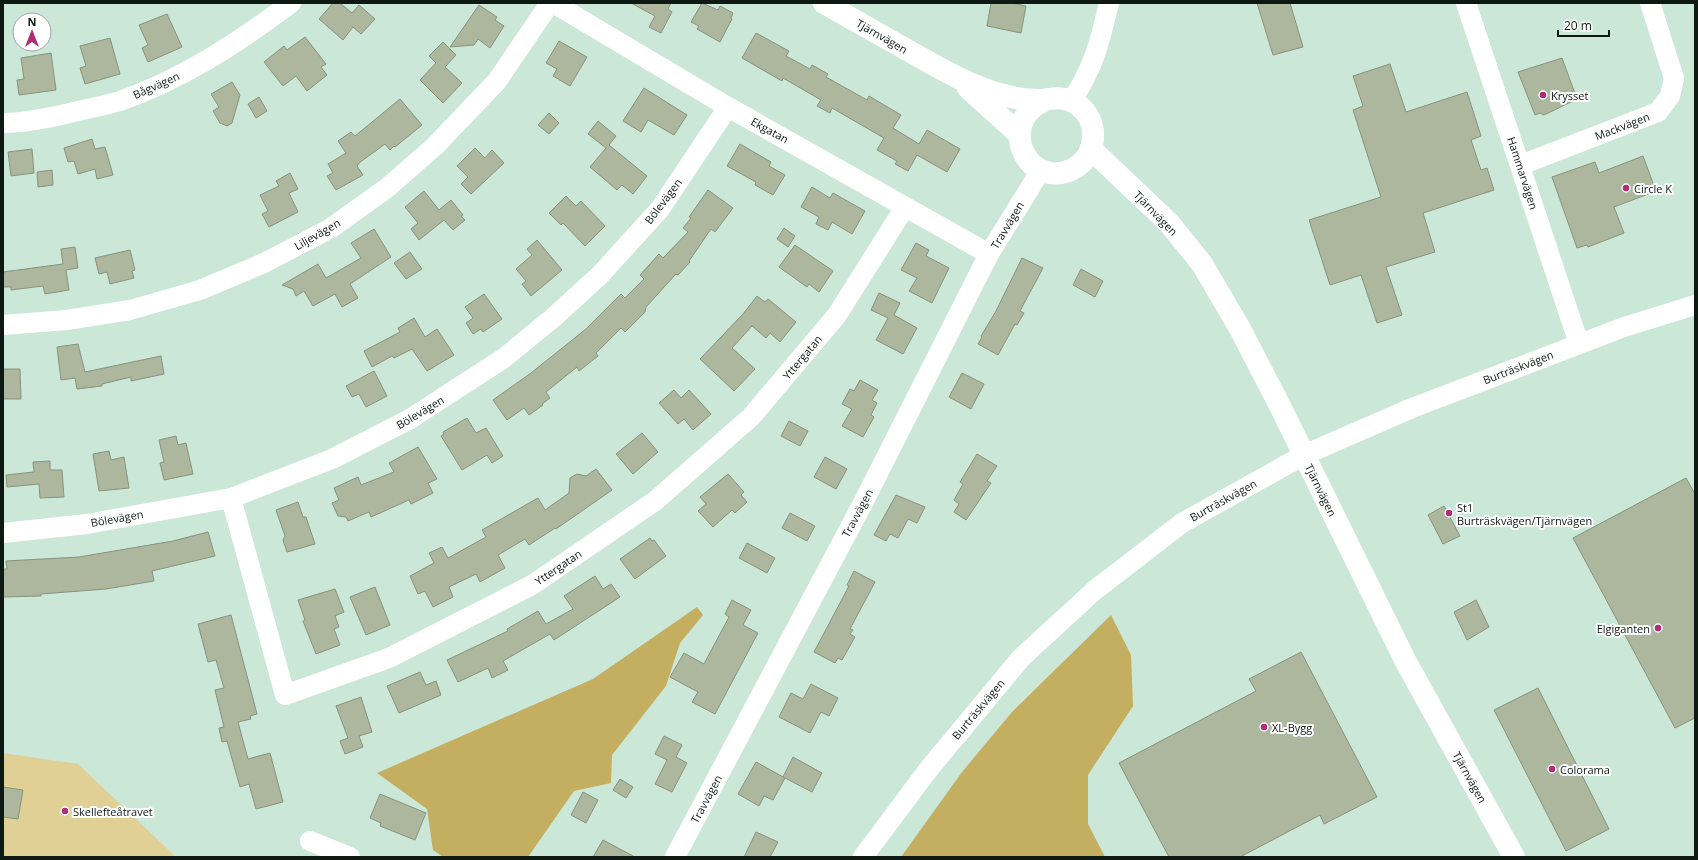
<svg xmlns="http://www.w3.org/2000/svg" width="1698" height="860" viewBox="0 0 1698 860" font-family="'Open Sans',sans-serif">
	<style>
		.green { fill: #e1d095 }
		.forest { fill: #c4ae60 }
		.building { fill: #acb79e; stroke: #88937b }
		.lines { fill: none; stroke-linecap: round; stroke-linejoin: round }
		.minor { stroke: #fff; stroke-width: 20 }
		.tertiary { stroke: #fff; stroke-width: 22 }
		.poi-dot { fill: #b02c74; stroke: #fff; stroke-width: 1.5 }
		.labels { text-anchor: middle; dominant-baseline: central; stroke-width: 4; stroke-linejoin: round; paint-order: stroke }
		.street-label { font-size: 11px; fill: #0f1914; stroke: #fff }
		.poi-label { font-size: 11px; fill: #0f1914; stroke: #fff; text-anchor: start }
	</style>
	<rect width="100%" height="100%" fill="#cbe7d8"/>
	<path class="green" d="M3,753L78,764L176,857H3Z"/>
	<g class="forest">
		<path d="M697,607L703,615L680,643L666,686L612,755L611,783L574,791L528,857H443L433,850L427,809L377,773L593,679Z"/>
		<path d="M1111,615L1131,655L1133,706L1088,775V824L1105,857H901L962,772L1012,712Z"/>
	</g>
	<g class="building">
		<path d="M333,3H340L352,13L359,5L375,19L361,34L353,27L343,40L319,19Z"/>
		<path d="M631,3H671L668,9L672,12L661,33L649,27L655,16Z"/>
		<path d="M702,3L718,10L720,6L733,13L731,18L732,19L720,42L697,29L699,26L691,22Z"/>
		<path d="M991,3H1012L1026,6L1021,33L987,26Z"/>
		<path d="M1257,3H1290L1303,47L1273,55Z"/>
		<path d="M479,5L497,17L495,20L504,26L490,48L478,39L474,45L450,47Z"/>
		<path d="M167,14L182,47L148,62L142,48L148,45L139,25Z"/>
		<path d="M756,33L789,51L786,56L810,69L812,65L828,74L826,77L867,100L869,96L901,115L893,128L919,144L927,130L960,149L947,172L917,155L908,171L895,164L897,161L877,150L884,138L832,108L830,113L817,106L821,100L783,78L782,81L742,58Z"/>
		<path d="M305,37L326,64L321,67L327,75L307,91L296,76L283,86L264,62L284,46L287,50Z"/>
		<path d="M110,38L120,74L85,84L80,68L86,66L80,46Z"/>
		<path d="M559,41L587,57L570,86L553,76L557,69L546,63Z"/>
		<path d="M443,42L456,55L445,67L462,83L443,103L420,80L436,63L429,56Z"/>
		<path d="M51,53L56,90L19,95L17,80L24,79L21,58Z"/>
		<path d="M1562,58L1577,99L1544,115L1540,113L1535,115L1518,72Z"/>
		<path d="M1390,64L1406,112L1467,92L1481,136L1471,140L1481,170L1487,168L1494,190L1423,213L1435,252L1386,267L1402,315L1377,323L1361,275L1330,285L1309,220L1381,197L1353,110L1363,106L1353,76Z"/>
		<path d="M232,82L240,95L232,123L227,126L220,123L213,111L219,107L211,94Z"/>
		<path d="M644,88L687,115L674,135L648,120L641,132L623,121Z"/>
		<path d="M259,97L267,111L256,118L248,104Z"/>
		<path d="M400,99L422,125L395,147L394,146L390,150L385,144L359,163L357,166L363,175L336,190L327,176L333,173L328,164L346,153L338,141L351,132L355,136Z"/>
		<path d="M549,113L559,123L549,134L538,125Z"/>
		<path d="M598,121L616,136L609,145L647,176L633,194L622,185L617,190L590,167L606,148L588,134Z"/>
		<path d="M92,139L95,149L105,147L113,175L97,179L95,169L78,174L74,161L68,162L64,148Z"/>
		<path d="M740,144L771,162L769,166L785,175L773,195L755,185L756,182L727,166Z"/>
		<path d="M475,148L485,158L492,150L504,163L471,194L461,184L468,177L457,166Z"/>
		<path d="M32,149L34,173L11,176L8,152Z"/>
		<path d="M1643,156L1656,191L1614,207L1624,233L1588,247L1587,245L1577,248L1552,177L1595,162L1599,173Z"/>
		<path d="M52,170L53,185L38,187L37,172Z"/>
		<path d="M290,173L298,189L289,193L298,212L269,227L262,214L268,211L260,195L279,186L276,181Z"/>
		<path d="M812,187L830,198L833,193L865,211L852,234L832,222L828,230L816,224L819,217L801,207Z"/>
		<path d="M708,190L733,208L715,232L711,229L689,261L690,262L678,275L676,274L646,307L645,312L625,332L621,328L596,353L598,356L579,371L577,367L546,392L550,398L542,404L543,405L529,415L524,408L507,420L493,400L531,373L586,329L621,294L625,298L644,279L640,275L659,254L663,258L688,232L683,228L691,218L689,217Z"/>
		<path d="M424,191L439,210L451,200L463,215L461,216L465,220L453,230L444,220L419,240L411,229L418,223L405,207Z"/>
		<path d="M566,196L576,206L581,201L605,226L585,246L563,223L561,225L549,213Z"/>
		<path d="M784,228L795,236L788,247L777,239Z"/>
		<path d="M374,229L391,257L350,284L358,298L342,307L335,294L313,306L304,291L296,296L293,289L282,285L318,264L326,278L361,258L351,243Z"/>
		<path d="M537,240L562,270L531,296L522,284L526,281L516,269L532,255L527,249Z"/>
		<path d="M916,243L929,250L926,256L949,268L932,303L909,291L917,278L901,270Z"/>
		<path d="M795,245L833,271L819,292L809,284L807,287L779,267Z"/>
		<path d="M75,247L78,268L66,270L69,290L45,294L43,286L11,290V287H3V272L63,264L61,249Z"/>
		<path d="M130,250L135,270L132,271L134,278L110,284L107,272L99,274L95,258Z"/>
		<path d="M410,252L422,269L406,279L394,263Z"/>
		<path d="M1022,258L1043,268L1020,311L1024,313L1017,325L1015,324L998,355L978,344L982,337L981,336L996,311Z"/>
		<path d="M1081,269L1103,281L1095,297L1073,285Z"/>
		<path d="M879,293L900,303L894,315L917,328L903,354L876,340L888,318L871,310Z"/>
		<path d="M484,294L502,319L483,332L481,329L473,334L466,323L473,318L465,307Z"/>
		<path d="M757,296L765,302L768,299L796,322L780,342L770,333L766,338L752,326L732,348L755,369L734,391L700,359L743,314Z"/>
		<path d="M414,318L425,337L437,329L454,355L427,371L412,349L394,358L392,356L372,367L364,351L400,332L398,328Z"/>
		<path d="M78,344L85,372L161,356L164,374L131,381V377L102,384V386L77,389L75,378L61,380L57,347Z"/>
		<path d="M3,369H20L21,399H3Z"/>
		<path d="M374,371L387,396L366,407L359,394L352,397L346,386Z"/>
		<path d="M962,373L984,384L971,409L949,397Z"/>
		<path d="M860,380L878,390L872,400L877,403L871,415L874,417L863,437L842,426L852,409L842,404L850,389L854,391Z"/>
		<path d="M674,390L681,398L689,390L711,414L693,430L684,419L678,424L659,403Z"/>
		<path d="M467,418L476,433L486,428L503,456L492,463L487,455L462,470L441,436L444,434L443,432Z"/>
		<path d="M789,421L808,431L800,446L781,436Z"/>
		<path d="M642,433L658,452L633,474L616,454Z"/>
		<path d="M176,436L178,445L186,443L193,474L164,480L160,463L164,462L159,440Z"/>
		<path d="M418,447L437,479L428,483L433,493L411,504L409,500L371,517L369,512L348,521L346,517L338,516L332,503L339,500L334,488L358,477L361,485L394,472L389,463Z"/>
		<path d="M109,451L111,460L124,457L129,488L99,491L93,454Z"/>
		<path d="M977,454L997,466L987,481L991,483L966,520L954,512L959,504L954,500L963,484L960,482Z"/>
		<path d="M825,457L847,469L836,489L814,477Z"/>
		<path d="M50,461V470H62L64,497L40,498L39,484L7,487L6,475L34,472L33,462Z"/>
		<path d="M596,469L612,490L556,529L555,528L529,545L525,539L498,555L505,568L480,582L476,574L449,587L453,597L433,607L425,591L418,594L410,576L434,563L429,553L442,547L448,558L486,537L482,530L538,498L545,510L569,493L570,478L577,474L586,476Z"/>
		<path d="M728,474L744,492L741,495L747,502L735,513L732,510L713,527L698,511L706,504L700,497Z"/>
		<path d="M1686,478L1695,494V718L1675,728L1573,538Z"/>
		<path d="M896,495L925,507L917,523L908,519L898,538L890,534L886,541L874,535Z"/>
		<path d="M298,502L303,517H306L315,544L287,552L283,540L285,536L276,510Z"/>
		<path d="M1444,506L1460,536L1443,544L1428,515Z"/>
		<path d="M790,513L815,526L807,541L782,528Z"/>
		<path d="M208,532L215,556L152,571L154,581L106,589L41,594V596L3,597V569H7L6,561L79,557L173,541Z"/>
		<path d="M650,538L652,541L654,540L666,556L635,579L620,559Z"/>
		<path d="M747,543L775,558L767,573L739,558Z"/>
		<path d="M854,571L875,582L850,629L853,630L850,634L855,637L842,660L838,658L835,663L814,652L849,586L847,585Z"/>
		<path d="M595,576L603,589L611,584L620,597L554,640L550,634L503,661L508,670L492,678L488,668L458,682L447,660L508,631L507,629L538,611L546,624L573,609L564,596Z"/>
		<path d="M375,587L390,625L366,635L350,597Z"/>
		<path d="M335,589L344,612L335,616L339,627L334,629L340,645L316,654L303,621L305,620L298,600Z"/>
		<path d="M732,600L751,610L743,625L758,633L715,714L692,702L698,692L670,677L684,653L704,664L729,617L725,614Z"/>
		<path d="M1476,600L1489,627L1467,640L1454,612Z"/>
		<path d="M231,615L257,714L250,716L251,719L238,722L248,759L270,753L283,802L256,809L249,784L240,787L227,741L222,742L219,728L224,727L215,690L224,688L216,660L208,662L198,624Z"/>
		<path d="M1301,652L1377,797L1324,824L1320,815L1240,857H1169L1119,763L1256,691L1249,679Z"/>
		<path d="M420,672L426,685L436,681L441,695L399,713L387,686Z"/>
		<path d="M811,684L838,698L829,716L821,712L810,733L779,717L791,693L803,699Z"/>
		<path d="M1538,688L1609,829L1566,851L1494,710Z"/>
		<path d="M361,697L372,732L359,736L363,747L345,754L340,741L348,738L336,706Z"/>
		<path d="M664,736L682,745L676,757L687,763L672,792L655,784L667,760L655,754Z"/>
		<path d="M793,757L822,773L812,792L783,777Z"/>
		<path d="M756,762L785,778L773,800L764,796L759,806L738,794Z"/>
		<path d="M620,779L633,787L626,798L613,790Z"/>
		<path d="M3,787L23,790L18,819L3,817Z"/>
		<path d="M583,792L598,800L586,823L571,815Z"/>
		<path d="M380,794L426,813L415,840L380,826L381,823L370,818Z"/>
		<path d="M756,832L778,842L770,857H744Z"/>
		<path d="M603,840L635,857H593Z"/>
	</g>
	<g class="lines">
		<g class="minor">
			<path d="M553,3L728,107L989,254"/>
			<path d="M1466,3L1579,344"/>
			<path d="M1071,101C1094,68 1100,41 1109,3"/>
			<path d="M3,123C28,123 54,117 78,111C92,108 106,105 120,101C183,79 239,42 291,3"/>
			<path d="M1521,165L1658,112L1670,96L1674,78L1650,3"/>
			<path d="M3,325L67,320L130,310L200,290L264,263L331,228L387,188L435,146L497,81L550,3"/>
			<path d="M231,498L285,695L389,658L532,585L655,501L751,417L837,315L905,207"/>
			<path d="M3,533L87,524L231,498L332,459L410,419L504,358L554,317L600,275L660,209L728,107"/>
			<path d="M310,841L350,857"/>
			<path d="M675,857L864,501L989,254L1041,170"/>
			<path d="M863,857L928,770L1021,658L1095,590L1182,523L1304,455L1412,408L1624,327L1695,305"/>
		</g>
		<g class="tertiary">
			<path d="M824,3C852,19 881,35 909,51C941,69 971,87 1007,96C1018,99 1030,100 1040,100C1044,101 1046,99 1049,99C1059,97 1070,99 1078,105C1101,122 1097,158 1071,170C1026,189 997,123 1043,101"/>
			<path d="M968,88L1019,134"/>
			<path d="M1091,149L1169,223L1202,264L1239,327L1279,404L1406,662L1514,857"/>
		</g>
	</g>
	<g class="poi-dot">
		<circle cx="1543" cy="95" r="4"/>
		<circle cx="1626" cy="188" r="4"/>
		<circle cx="1449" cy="513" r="4"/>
		<circle cx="1658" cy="628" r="4"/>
		<circle cx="1264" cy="727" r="4"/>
		<circle cx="1552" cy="769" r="4"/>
		<circle cx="65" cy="811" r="4"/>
	</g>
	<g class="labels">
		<g class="street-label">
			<text transform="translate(882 36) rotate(30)">Tjärnvägen</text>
			<text transform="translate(156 85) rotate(-24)">Bågvägen</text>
			<text transform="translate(1622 126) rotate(-21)">Mackvägen</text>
			<text transform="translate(770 130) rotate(29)">Ekgatan</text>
			<text transform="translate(1523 173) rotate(72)">Hammarvägen</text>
			<text transform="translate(663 201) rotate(-53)">Bölevägen</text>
			<text transform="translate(1156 213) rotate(46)">Tjärnvägen</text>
			<text transform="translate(1007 225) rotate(-59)">Travvägen</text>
			<text transform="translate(317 234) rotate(-30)">Liljevägen</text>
			<text transform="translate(802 357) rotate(-50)">Yttergatan</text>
			<text transform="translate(1518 367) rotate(-21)">Burträskvägen</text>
			<text transform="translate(420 412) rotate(-31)">Bölevägen</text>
			<text transform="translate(1321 490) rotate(64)">Tjärnvägen</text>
			<text transform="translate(1223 500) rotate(-29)">Burträskvägen</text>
			<text transform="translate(857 513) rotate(-62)">Travvägen</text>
			<text transform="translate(117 518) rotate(-10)">Bölevägen</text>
			<text transform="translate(558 567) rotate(-34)">Yttergatan</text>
			<text transform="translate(978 709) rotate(-50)">Burträskvägen</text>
			<text transform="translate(1470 777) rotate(61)">Tjärnvägen</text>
			<text transform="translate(706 799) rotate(-62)">Travvägen</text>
		</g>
		<g class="poi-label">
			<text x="1551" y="95">Krysset</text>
			<text x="1634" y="188">Circle K</text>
			<text x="1457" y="507">St1<tspan x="1457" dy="13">Burträskvägen/Tjärnvägen</tspan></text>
			<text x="1650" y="628" text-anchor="end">Elgiganten</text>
			<text x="1272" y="727">XL-Bygg</text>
			<text x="1560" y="769">Colorama</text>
			<text x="73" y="811">Skellefteåtravet</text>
		</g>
	</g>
	<rect width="1698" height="860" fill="none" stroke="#0f1914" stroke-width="8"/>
	<g transform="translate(32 32)"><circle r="19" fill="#ffffff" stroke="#9fa3a1"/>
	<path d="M0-3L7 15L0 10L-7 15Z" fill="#b02c74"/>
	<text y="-6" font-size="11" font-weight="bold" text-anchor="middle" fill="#0f1914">N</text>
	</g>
	<path d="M1558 30v6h51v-6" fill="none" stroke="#0f1914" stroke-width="2"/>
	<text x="1564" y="30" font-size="12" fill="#0f1914" stroke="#ffffff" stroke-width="3" paint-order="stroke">20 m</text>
</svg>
